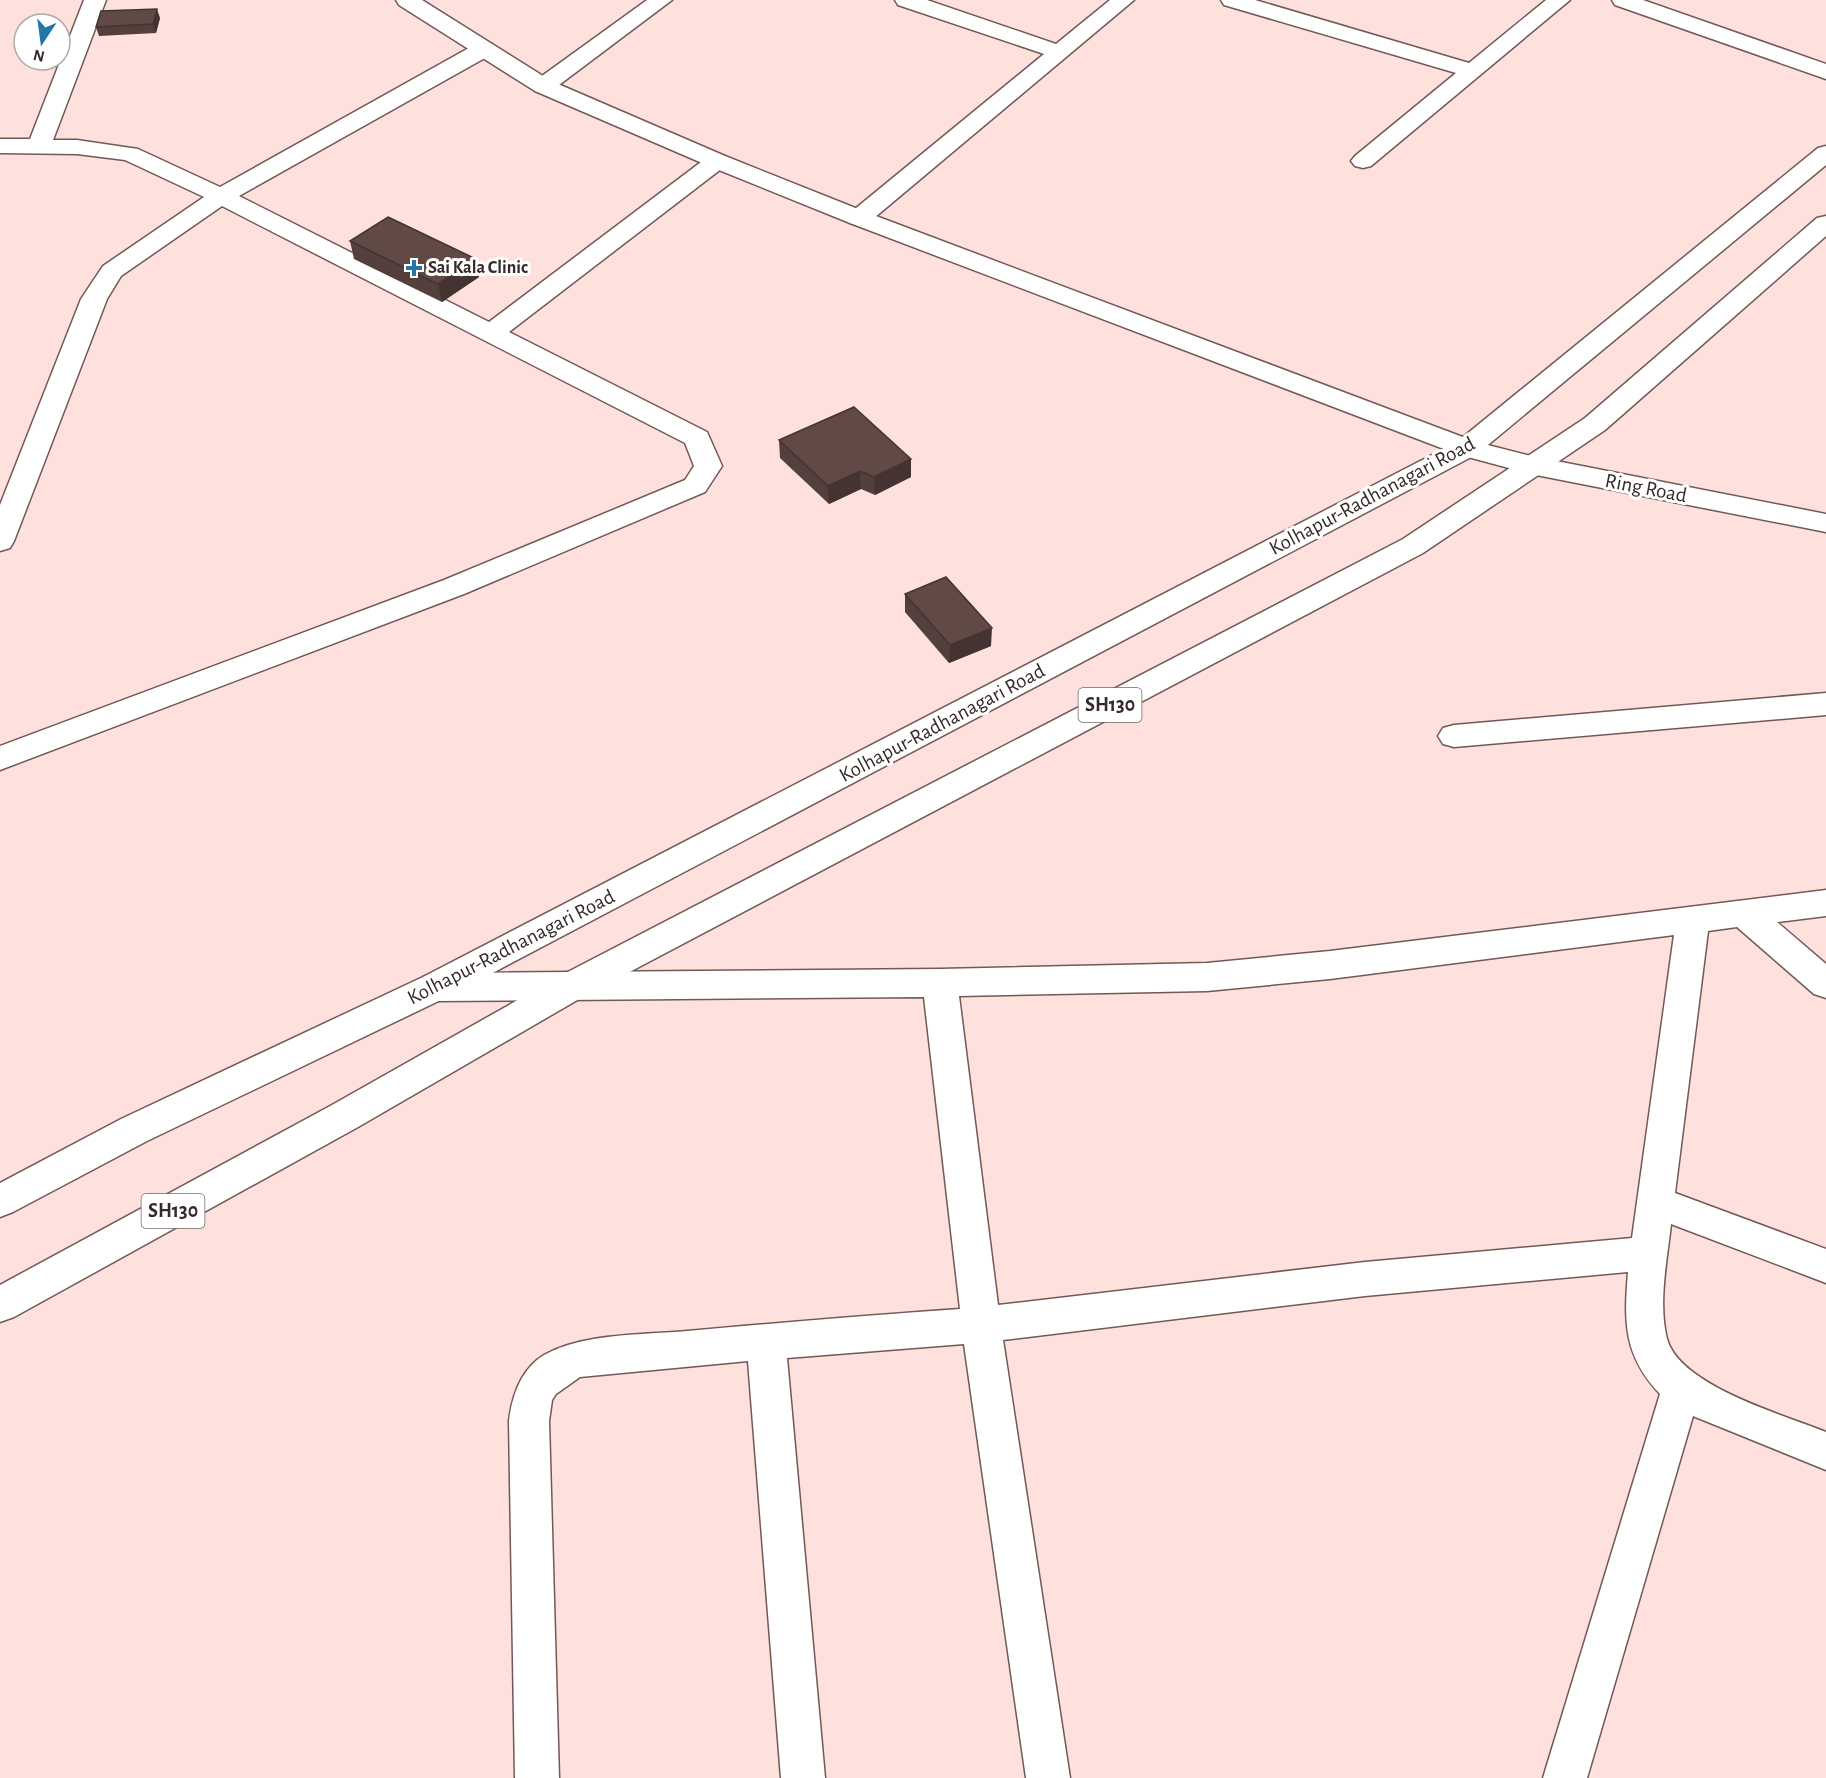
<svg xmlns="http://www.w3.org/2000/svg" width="1826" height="1778" viewBox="0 0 1826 1778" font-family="'Alegreya Sans',sans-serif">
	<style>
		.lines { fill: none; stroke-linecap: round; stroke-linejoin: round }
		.minor-casing { stroke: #715955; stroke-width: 3 }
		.secondary-casing { stroke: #715955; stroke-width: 3 }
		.primary-casing { stroke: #715955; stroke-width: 3 }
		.minor { fill: #fff; fill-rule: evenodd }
		.secondary { fill: #fff; fill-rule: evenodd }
		.primary { fill: #fff; fill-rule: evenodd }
		.wall { fill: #533f3c }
		.shaded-wall { fill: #443331 }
		.building { fill: #614946; stroke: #443331; stroke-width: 1.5 }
		.poi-dot { fill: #2377a7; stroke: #fff; stroke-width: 2 }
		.labels { text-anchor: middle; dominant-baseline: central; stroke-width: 6; stroke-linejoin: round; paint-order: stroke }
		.far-poi-label { font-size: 18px; font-weight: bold; fill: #352a29; stroke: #fff; text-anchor: start }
		.shield { fill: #fff; stroke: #726a69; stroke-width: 1.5 }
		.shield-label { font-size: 20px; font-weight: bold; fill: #352a29 }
		.street-label { font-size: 21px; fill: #352a29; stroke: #fff }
	</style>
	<rect width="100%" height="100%" fill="#fee1dc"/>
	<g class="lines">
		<g class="minor-casing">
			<g id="minor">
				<path d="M84,0H106L53,140H77L138,149L220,187L476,44L484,42L492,44L495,49L492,54L239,196L489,322L709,156L717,154L725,156L729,161L725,166L509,332L707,432L722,466L705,492L464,594L0,770V746L444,580L685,480L694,466L685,443L222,206L121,276L107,299L14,541L10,548L0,551V505L81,299L103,266L204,197L125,160L77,154L0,153V139H30Z"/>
				<path d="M647,0H672L551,91L543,93L535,91L532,86L535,81Z"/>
				<path d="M895,0H927L1056,44L1110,0H1134L868,223L859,225L850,223L847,218L850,213L1044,54L898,5Z"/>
				<path d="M1221,0H1255L1469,63L1546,0H1570L1371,166L1363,168L1355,166L1351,161L1355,156L1456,73L1224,5Z"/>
				<path d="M1612,0H1643L1826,64V79L1615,5Z"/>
				<path d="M1826,693V715L1454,747L1443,744L1438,736L1443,728L1454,725Z"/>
				<path d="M1826,890V916L1777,922L1826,964V998L1814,994L1737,927L1708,931L1675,1193L1826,1249V1283L1671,1224C1667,1261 1658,1303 1667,1339C1680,1386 1784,1415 1826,1432V1470L1693,1416L1587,1778H1543L1660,1394C1623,1355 1624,1321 1628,1272L1365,1296L1003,1340L1070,1778H1026L964,1344L787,1358L825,1778H781L748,1361L580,1377L556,1394L552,1400L549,1421L559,1778H515L509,1421C512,1396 521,1369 544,1355C584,1333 642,1335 687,1331C778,1323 869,1315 960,1309L924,997L435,1001L423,997L418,987L423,977L435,973L940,969L1207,963L1330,951ZM1674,935L1632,1238L1365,1262L998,1305L959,996L1207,991L1330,979Z"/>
			</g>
		</g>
		<g class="secondary-casing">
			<path id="secondary" d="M396,0H422L551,81L725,156L868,213L1476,442L1531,456L1826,514V532L1531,474L1457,454L850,223L709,166L535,91L399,5Z"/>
		</g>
		<g class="primary-casing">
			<g id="primary">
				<path d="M1826,146V165L1477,454L447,997L147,1141L13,1212L0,1217V1183L121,1119L423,977L1457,442L1818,148Z"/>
				<path d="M1826,216V236L1605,430L1423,553L586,995L358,1127L14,1317L0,1322V1285L332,1105L562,975L1403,539L1585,418L1817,218Z"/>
			</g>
		</g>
		<use href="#minor" class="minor"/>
		<use href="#secondary" class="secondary"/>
		<use href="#primary" class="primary"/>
	</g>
	<g class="wall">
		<path d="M160,18L156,33L99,36L96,27Z"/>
		<path d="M350,241L479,277L442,302L354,259Z"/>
		<path d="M779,440L911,477L875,495L861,489L829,504L780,458Z"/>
		<path d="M905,594L991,646L949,663L905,612Z"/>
	</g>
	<g class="shaded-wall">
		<path d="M157,9L160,18L156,33L153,24Z"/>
		<path d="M476,259L479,277L442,302L438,284Z"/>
		<path d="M911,459V477L875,495L874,477Z"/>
		<path d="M860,471L861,489L829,504L828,486Z"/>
		<path d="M992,628L991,646L949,663L950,645Z"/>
	</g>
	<g class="building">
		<path d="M157,9L153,24L96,27L101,11Z"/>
		<path d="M388,217L476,259L438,284L350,241Z"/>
		<path d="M854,407L911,459L874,477L860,471L828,486L779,440Z"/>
		<path d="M946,577L992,628L950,645L905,594Z"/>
	</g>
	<path class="poi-dot" d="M411 259h6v6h6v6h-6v6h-6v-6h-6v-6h6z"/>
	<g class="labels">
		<g class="far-poi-label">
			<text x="428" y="268">Sai Kala Clinic</text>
		</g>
		<g class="shield">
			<rect x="1078.5" y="688" width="63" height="34" rx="4.5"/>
			<rect x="141.5" y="1194" width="63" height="34" rx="4.5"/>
		</g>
		<g class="shield-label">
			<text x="1110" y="705">SH130</text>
			<text x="173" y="1211">SH130</text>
		</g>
		<g class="street-label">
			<text transform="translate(1646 488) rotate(11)">Ring Road</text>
			<text transform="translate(1372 496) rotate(-28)">Kolhapur-Radhanagari Road</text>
			<text transform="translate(942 723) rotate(-28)">Kolhapur-Radhanagari Road</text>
			<text transform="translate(511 947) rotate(-27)">Kolhapur-Radhanagari Road</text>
		</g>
	</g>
	<g transform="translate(42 42) rotate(193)"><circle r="28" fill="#ffffff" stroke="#aeaaa9" stroke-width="1.5"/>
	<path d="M0-4.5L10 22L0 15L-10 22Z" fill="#2377a7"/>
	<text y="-9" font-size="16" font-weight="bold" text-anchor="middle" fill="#352a29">N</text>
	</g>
</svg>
